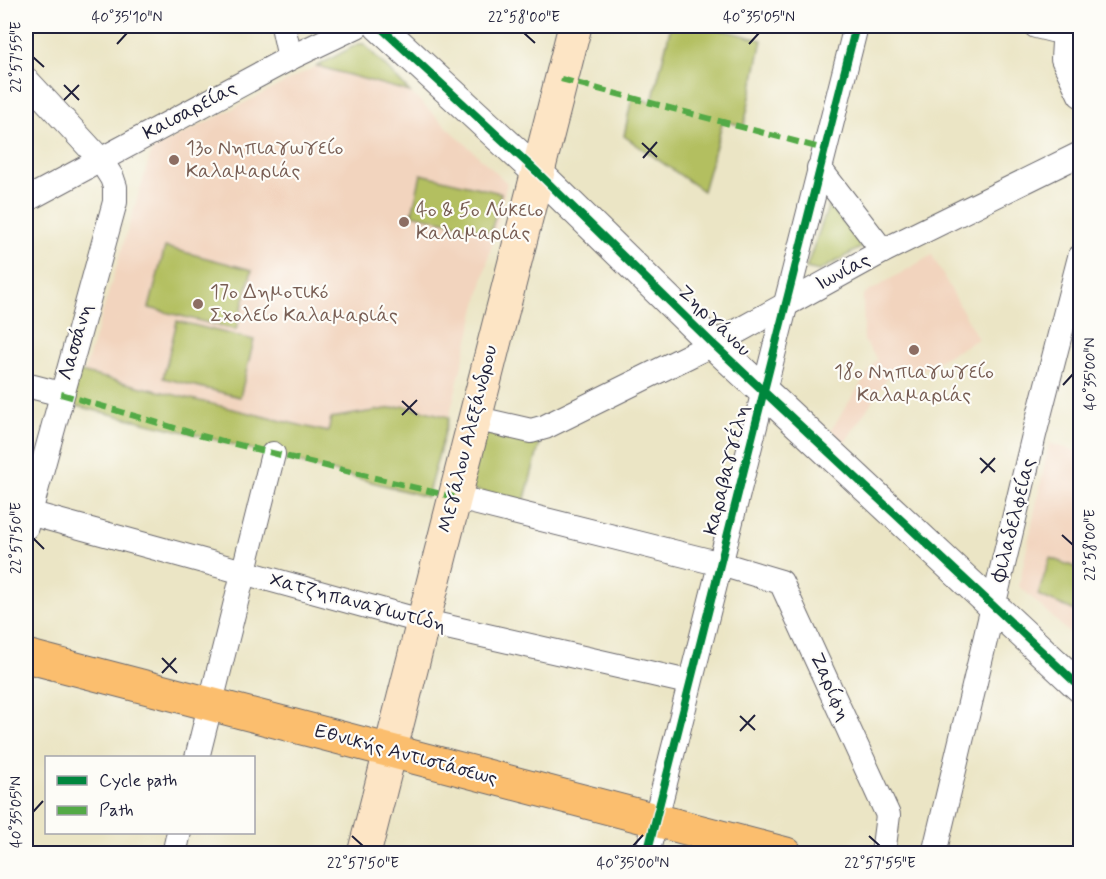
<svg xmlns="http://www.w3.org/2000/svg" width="1106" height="879" viewBox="0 0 1106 879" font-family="Mynerve,sans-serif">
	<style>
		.built { fill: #f2d4be }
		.green { fill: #b3bf61; stroke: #6a704e; stroke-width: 1.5 }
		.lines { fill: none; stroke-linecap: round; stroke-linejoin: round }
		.minor-casing { stroke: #68666b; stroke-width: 26 }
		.tertiary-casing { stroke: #68666b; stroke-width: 32 }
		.secondary-casing { stroke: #68666b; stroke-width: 35 }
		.primary-casing { stroke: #68666b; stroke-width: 35 }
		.minor { stroke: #fff; stroke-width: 24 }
		.tertiary { stroke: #fff; stroke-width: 30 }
		.secondary { stroke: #fde5c5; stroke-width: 33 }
		.primary { stroke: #fbbe6e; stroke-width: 33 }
		.quiet { stroke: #53aa46; stroke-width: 6; stroke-dasharray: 12 6; stroke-linecap: butt }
		.cycleway-casing { stroke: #fdfcf7; stroke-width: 11 }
		.cycleway { stroke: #00873e; stroke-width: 8 }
		.ticks { fill: none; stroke: #22223b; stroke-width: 2 }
		.education-dot { fill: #8d6e63; stroke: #fdfcf7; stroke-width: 2 }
		.labels { text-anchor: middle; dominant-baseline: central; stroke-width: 4.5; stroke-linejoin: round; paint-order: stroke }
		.street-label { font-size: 20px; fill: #22223b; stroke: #fdfcf7 }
		.education-label { font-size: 20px; fill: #785e54; stroke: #fdfcf7; text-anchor: start }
		.neatline { fill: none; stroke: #22223b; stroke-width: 2 }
		.ticks-label { font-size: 15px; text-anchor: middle; fill: #22223b }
	</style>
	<rect width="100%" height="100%" fill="#fdfcf7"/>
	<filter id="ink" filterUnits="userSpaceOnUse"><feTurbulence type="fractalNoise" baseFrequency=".0167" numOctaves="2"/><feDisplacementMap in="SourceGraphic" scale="12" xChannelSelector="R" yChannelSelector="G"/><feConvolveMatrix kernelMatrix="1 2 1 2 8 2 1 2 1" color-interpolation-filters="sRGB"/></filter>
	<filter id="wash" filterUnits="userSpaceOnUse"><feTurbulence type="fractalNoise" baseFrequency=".008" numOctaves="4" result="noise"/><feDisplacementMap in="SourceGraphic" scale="24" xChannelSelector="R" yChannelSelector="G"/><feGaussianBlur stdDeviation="1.35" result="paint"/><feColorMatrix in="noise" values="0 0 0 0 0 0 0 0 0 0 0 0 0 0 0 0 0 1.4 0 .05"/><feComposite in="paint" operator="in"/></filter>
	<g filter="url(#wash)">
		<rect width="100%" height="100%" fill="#ebe5c5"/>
		<g class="built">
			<path d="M317,66L410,92L507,183L449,417L405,406L328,432L84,373L152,150Z"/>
			<path d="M932,255L978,339L917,373L893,370L845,442L831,430L877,359L864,341L863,295Z"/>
			<path d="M1049,443L1080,452V643L1019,586Z"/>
		</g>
		<g class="green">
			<path d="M671,26H707L762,40L744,126L723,121L703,191L624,136L632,97L652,102Z"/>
			<path d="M358,44H364L410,92L317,66Z"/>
			<path d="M421,174L501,193L491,232L412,214Z"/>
			<path d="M828,207H832L862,247L819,271L806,268Z"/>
			<path d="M165,247L252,270L236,330L149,308Z"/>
			<path d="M177,321L254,340L240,397L163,378Z"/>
			<path d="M68,369L328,432L331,418L405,406L449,417L427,497L202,436L59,402Z"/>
			<path d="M477,430L540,443L524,502L462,487Z"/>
			<path d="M1050,558L1080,569V613L1038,595Z"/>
		</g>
	</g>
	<g filter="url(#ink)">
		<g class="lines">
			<g class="minor-casing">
				<g id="minor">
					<path d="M283,26L290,58"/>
					<path d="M1036,26L1064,33"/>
					<path d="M1065,26L1063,59L1080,95"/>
					<path d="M26,79L100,159L112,178L115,187V202L26,527"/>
					<path d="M819,168L883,251"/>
					<path d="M26,200L290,58L357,26"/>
					<path d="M26,385L61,394"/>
					<path d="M474,418L531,431L545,427L727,337L883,251L1080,154"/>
					<path d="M454,497L721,564L781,582L888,815L883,854"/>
					<path d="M29,513L421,621L688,682"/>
					<path d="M197,758L273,454"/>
					<path d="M174,854L179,832"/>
					<path d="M647,854L856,26"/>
					<path d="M934,854L1034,435L1080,257"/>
				</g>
			</g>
			<g class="tertiary-casing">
				<path id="tertiary" d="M379,26L537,172L713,344L1080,687"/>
			</g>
			<g class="secondary-casing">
				<path id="secondary" d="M364,854L575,26"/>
			</g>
			<g class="primary-casing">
				<path id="primary" d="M26,656L786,854"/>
			</g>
			<use href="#minor" class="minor"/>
			<use href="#tertiary" class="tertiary"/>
			<use href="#secondary" class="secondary"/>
			<use href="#primary" class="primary"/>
			<g class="quiet">
				<path d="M561,79L824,149"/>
				<path d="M61,394L202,436L454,497"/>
			</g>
			<g class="cycleway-casing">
				<g id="cycleway">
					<path d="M379,26L537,172L713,344L1080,687"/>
					<path d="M647,854L856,26"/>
				</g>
			</g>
			<use href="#cycleway" class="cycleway"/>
		</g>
	</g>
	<path class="ticks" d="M524,33L535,43M117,44L127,33M749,44L759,33M33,57L44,67M64,85L79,100M64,100L79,85M642,143L657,157M643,158L657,142M1063,385L1073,374M402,401L417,415M402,415L417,400M980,458L995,472M981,473L995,458M1062,535L1073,545M33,538L44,549M162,658L177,673M162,673L176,658M740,716L755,730M740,731L755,715M33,812L43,801M352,836L363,846M869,836L880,846M633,846L643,835"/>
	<g class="education-dot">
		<circle cx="174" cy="160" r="6"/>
		<circle cx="404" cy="222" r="6"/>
		<circle cx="198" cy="304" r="6"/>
		<circle cx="914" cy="350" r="6"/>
	</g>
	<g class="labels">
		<g class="street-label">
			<text transform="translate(190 111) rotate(-28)">Καισαρείας</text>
			<text transform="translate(843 272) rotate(-28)">Ιωνίας</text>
			<text transform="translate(714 321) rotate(44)">Ζηργάνου</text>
			<text transform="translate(76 342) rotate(-74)">Λασσάνη</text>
			<text transform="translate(468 439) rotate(-76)">Μεγάλου Αλεξάνδρου</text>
			<text transform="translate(727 470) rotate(-76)">Καραβαγγέλη</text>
			<text transform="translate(1014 520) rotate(-76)">Φιλαδελφείας</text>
			<text transform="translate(358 603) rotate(15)">Χατζηπαναγιωτίδη</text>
			<text transform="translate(830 687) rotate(66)">Ζαρίφη</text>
			<text transform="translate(406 755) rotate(15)">Εθνικής Αντιστάσεως</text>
		</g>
		<g class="education-label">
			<text x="186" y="148">13ο Νηπιαγωγείο<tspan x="186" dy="23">Καλαμαριάς</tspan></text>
			<text x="416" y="210">4ο &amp; 5ο Λύκειο<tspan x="416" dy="23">Καλαμαριάς</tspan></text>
			<text x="210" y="292">17ο Δημοτικό<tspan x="210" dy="23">Σχολείο Καλαμαριάς</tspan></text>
			<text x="914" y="372" text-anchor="middle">18ο Νηπιαγωγείο<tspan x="914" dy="23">Καλαμαριάς</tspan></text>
		</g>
	</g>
	<rect width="1106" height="879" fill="none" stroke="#fdfcf7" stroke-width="66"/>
	<rect x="45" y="756" width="210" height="78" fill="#fdfcf7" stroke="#a5a5ac" stroke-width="1.5"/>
	<rect x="57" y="776" width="30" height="9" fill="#00873e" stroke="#a5a5ac" stroke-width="1.5"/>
	<text x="99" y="786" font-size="18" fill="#22223b">Cycle path</text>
	<rect x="57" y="806" width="30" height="9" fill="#53aa46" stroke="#a5a5ac" stroke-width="1.5"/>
	<text x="99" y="816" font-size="18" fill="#22223b">Path</text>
	<rect x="33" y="33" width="1040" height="813" class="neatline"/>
	<g class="ticks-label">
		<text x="127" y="22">40°35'10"N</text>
		<text x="524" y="22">22°58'00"E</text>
		<text x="759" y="22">40°35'05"N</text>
		<text transform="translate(16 57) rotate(-90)" y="5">22°57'55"E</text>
		<text transform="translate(1090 374) rotate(-90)" y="5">40°35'00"N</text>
		<text transform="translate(16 538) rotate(-90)" y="5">22°57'50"E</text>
		<text transform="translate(1090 545) rotate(-90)" y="5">22°58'00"E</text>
		<text transform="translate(16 812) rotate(-90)" y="5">40°35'05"N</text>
		<text x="363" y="868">22°57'50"E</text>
		<text x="633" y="868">40°35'00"N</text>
		<text x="880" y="868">22°57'55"E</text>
	</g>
</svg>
